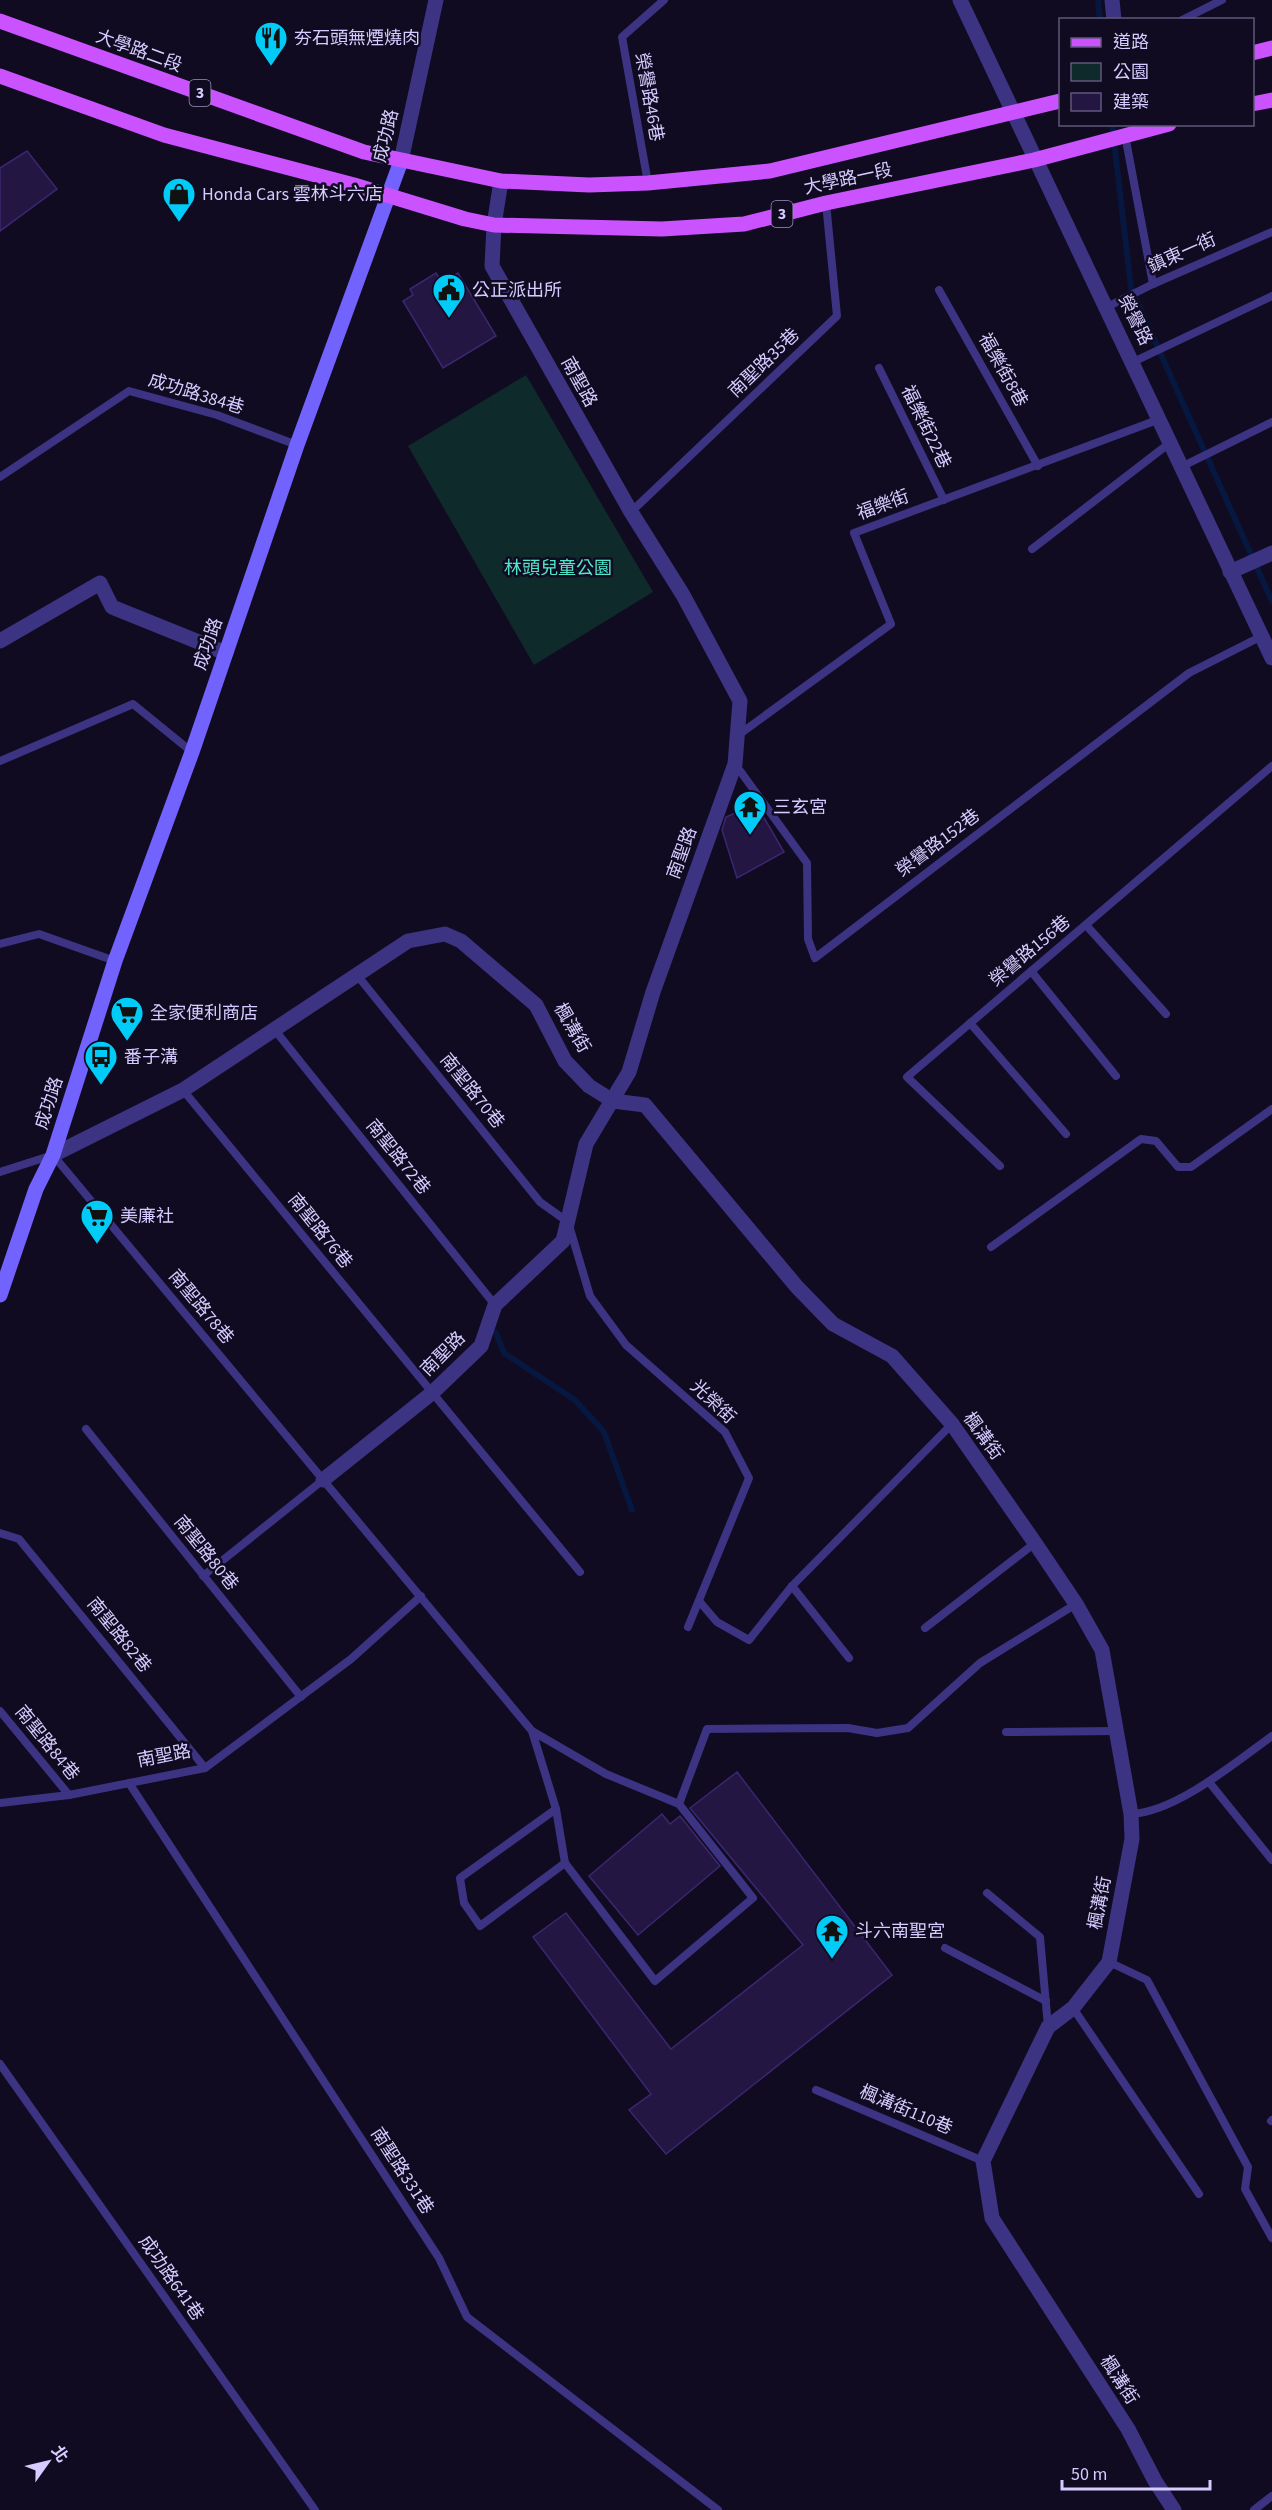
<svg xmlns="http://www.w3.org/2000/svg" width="1272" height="2510" viewBox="0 0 1272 2510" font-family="'Source Sans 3','Noto Sans TC',sans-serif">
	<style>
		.green { fill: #0e2a2b }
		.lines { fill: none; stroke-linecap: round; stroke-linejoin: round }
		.stream { stroke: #061740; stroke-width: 6 }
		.building { fill: #231643; stroke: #3b2771; stroke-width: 1.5 }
		.service { stroke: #3c3383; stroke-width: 8 }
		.minor { stroke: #3c3383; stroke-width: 15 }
		.tertiary { stroke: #3c3383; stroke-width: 15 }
		.secondary { stroke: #7263ff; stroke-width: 15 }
		.primary { stroke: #cb53ff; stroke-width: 15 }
		.labels { text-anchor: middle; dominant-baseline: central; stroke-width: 5; stroke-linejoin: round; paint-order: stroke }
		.shield { fill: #110b21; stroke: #9a92bc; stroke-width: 1.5 }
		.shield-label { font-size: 16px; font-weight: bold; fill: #d5ccff }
		.poi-label { font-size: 18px; fill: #d5ccff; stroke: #110b21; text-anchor: start }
		.street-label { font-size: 18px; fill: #d5ccff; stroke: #110b21 }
		.park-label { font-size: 18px; fill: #50e7cc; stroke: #110b21 }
	</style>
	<rect width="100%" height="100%" fill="#110b21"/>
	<path class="green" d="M526,375L653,592L534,665L408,446Z"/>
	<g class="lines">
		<g class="stream">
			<path d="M1098,0L1100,20"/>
			<path d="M1112,124L1131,288L1272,601"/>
			<path d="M496,1333L504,1353L575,1400L604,1432L632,1510"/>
		</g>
	</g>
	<g class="building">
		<path d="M27,151L57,189L0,231V168Z"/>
		<path d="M436,273L442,283L458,273L496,336L443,368L403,301L413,295L410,289Z"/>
		<path d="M756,804L784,852L737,878L722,830L726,817Z"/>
		<path d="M737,1772L892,1975L666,2154L629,2110L651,2094L533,1937L566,1913L671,2049L803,1945L690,1808Z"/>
		<path d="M662,1814L670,1824L680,1816L720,1866L638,1935L589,1876Z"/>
	</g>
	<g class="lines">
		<g class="service">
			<path d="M1182,20L1222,0"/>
			<path d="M1125,135L1153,284"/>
			<path d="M648,183L622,37L664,0"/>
			<path d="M939,290L1038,466"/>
			<path d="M1107,307L1153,284L1272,232"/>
			<path d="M1133,362L1272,296"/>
			<path d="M879,368L944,500"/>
			<path d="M1183,466L1272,422"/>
			<path d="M0,477L129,391L217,415L297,445"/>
			<path d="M631,512L837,316L826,203"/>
			<path d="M1032,549L1171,442"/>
			<path d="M737,736L891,624L854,533L1160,419"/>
			<path d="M0,761L133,704L192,752"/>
			<path d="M735,764L807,863L808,939L815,958L1189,673L1262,636"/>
			<path d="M1086,925L1166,1014"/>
			<path d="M0,944L39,934L115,961"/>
			<path d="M1031,971L1116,1076"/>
			<path d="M357,975L540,1202L568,1222L590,1296L626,1345L725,1432L749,1478L688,1627"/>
			<path d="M970,1023L1066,1134"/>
			<path d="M274,1029L495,1305"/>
			<path d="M183,1090L580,1572"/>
			<path d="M1000,1166L907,1077L1272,766"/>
			<path d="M0,1172L53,1155L532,1731L606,1774L679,1804L753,1898L655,1981L565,1863L556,1809L532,1731"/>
			<path d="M991,1247L1141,1139L1156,1141L1178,1167H1191L1272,1109"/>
			<path d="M86,1429L301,1697"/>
			<path d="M0,1533L19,1539L205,1768"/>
			<path d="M203,1576L323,1480"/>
			<path d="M792,1586L849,1658"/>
			<path d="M699,1601L717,1622L749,1640L792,1586L952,1424"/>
			<path d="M925,1628L1035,1543"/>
			<path d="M0,1711L69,1795"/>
			<path d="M1006,1732L1115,1731"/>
			<path d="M1209,1782L1272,1860"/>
			<path d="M129,1783L439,2258L467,2317L718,2510"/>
			<path d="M0,1803L69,1795L205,1768L351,1659L421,1596"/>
			<path d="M679,1804L707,1729L848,1728L877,1733L908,1728L980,1663L1076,1604"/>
			<path d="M556,1809L460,1878L464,1903L480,1926L565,1863"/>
			<path d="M1131,1814C1176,1812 1236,1762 1272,1736"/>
			<path d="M987,1893L1040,1937L1048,2027"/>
			<path d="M945,1948L1046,2001"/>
			<path d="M1109,1962L1147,1980L1248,2167L1245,2189L1272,2238"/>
			<path d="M1073,2008L1199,2194"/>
			<path d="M0,2064L315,2510"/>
			<path d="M816,2090L983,2161"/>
			<path d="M1271,2121L1272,2120"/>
			<path d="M1254,2510L1272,2496"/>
		</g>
		<g class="minor">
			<path d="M1112,0L1114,20"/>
			<path d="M401,161L436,0"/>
			<path d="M1230,572L1272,553"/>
			<path d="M0,641L100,583L112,607L226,653"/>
			<path d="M53,1155L183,1090L408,941L445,934L461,941L536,1005L565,1061L589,1086L613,1101L645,1105L797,1287L833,1324L892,1356L952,1424L1035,1543L1076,1604L1102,1650L1131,1814L1132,1839L1109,1962L1073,2008L1048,2027L983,2161L992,2218L1128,2429L1155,2481L1174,2510"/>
			<path d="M323,1480L432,1393L481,1346L495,1305L563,1241L586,1144L629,1072L653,992L735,764L740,701L683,595L631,512L492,266L494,225L501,181"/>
		</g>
		<path class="tertiary" d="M960,0L1272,658"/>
		<path class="secondary" d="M0,1295L36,1189L53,1155L115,961L192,752L297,445L401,161"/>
		<g class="primary">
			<path d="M0,21L364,152L501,181L589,185L648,183L770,171L1060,101"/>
			<path d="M1252,53L1272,48"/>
			<path d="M0,76L164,135L354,185L465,219L494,225L662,229L744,224L826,203L1034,160L1169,124"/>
			<path d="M1252,104L1272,100"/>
		</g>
	</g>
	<defs>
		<g id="restaurant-pin" transform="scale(1.725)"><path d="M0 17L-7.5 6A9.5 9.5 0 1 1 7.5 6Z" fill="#00ccf7" stroke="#110b21"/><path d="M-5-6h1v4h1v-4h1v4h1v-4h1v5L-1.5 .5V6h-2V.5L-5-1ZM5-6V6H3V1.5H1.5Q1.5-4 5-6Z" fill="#111"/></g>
		<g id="shop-pin" transform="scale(1.725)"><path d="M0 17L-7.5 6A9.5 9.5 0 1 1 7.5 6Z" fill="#00ccf7" stroke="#110b21"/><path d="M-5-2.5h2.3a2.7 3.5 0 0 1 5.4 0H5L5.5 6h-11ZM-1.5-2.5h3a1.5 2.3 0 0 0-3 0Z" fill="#111"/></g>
		<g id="civic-pin" transform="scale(1.725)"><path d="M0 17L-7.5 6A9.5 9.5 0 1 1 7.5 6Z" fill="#00ccf7" stroke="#110b21"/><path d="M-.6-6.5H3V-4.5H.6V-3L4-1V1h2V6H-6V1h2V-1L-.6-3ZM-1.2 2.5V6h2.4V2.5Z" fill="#111"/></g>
		<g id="temple-pin" transform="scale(1.725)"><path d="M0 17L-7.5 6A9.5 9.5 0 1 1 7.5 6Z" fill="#00ccf7" stroke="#110b21"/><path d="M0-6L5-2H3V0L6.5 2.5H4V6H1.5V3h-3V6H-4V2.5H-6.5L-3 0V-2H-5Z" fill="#111"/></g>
		<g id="supermarket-pin" transform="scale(1.725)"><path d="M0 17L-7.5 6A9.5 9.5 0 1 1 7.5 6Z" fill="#00ccf7" stroke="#110b21"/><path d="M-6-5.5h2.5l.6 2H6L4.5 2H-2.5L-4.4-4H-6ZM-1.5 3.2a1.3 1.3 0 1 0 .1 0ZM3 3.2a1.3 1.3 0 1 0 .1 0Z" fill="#111"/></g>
		<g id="bus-pin" transform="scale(1.725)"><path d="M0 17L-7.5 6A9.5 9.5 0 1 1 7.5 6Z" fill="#00ccf7" stroke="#110b21"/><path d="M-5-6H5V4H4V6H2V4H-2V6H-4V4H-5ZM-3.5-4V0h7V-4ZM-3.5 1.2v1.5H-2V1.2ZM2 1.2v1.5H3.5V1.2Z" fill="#111"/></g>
	</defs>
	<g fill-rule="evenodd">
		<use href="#restaurant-pin" x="271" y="38"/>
		<use href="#shop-pin" x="179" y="194"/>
		<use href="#civic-pin" x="449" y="290"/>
		<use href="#temple-pin" x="750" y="807"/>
		<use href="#supermarket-pin" x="127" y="1013"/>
		<use href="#bus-pin" x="101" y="1057"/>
		<use href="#supermarket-pin" x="97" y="1216"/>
		<use href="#temple-pin" x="832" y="1931"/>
	</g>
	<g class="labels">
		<g class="shield">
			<rect x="189.5" y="80" width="21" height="26" rx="4.5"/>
			<rect x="771.5" y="201" width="21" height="26" rx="4.5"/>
		</g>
		<g class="shield-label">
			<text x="200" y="93">3</text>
			<text x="782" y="214">3</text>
		</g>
		<g class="poi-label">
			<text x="294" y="38">夯石頭無煙燒肉</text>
			<text x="202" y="194">Honda Cars 雲林斗六店</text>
			<text x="472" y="290">公正派出所</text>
			<text x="773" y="807">三玄宮</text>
			<text x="150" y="1013">全家便利商店</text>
			<text x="124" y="1057">番子溝</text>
			<text x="120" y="1216">美廉社</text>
			<text x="855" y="1931">斗六南聖宮</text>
		</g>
		<g class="street-label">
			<text transform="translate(139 51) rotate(20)">大學路二段</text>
			<text transform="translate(649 97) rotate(80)">榮譽路46巷</text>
			<text transform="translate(386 136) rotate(-76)">成功路</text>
			<text transform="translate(848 179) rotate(-12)">大學路一段</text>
			<text transform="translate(1182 253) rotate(-24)">鎮東一街</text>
			<text transform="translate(1135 320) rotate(64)">榮譽路</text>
			<text transform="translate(764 363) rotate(-44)">南聖路35巷</text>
			<text transform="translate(1003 370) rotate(61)">福樂街8巷</text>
			<text transform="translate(579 382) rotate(61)">南聖路</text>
			<text transform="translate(196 394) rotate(17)">成功路384巷</text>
			<text transform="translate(926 427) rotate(64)">福樂街22巷</text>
			<text transform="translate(883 505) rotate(-20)">福樂街</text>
			<text transform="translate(208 644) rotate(-71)">成功路</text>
			<text transform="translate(938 843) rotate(-37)">榮譽路152巷</text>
			<text transform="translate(682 853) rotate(-70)">南聖路</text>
			<text transform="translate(1030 951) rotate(-40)">榮譽路156巷</text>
			<text transform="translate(572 1028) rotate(60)">楓溝街</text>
			<text transform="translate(472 1091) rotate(51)">南聖路70巷</text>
			<text transform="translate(49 1103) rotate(-72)">成功路</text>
			<text transform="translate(398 1157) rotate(51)">南聖路72巷</text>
			<text transform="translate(320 1231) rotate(51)">南聖路76巷</text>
			<text transform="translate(201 1307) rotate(50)">南聖路78巷</text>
			<text transform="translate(443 1354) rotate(-45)">南聖路</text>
			<text transform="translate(713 1402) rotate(43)">光榮街</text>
			<text transform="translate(983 1436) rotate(54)">楓溝街</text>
			<text transform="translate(206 1553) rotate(51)">南聖路80巷</text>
			<text transform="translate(119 1635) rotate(51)">南聖路82巷</text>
			<text transform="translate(47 1743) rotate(51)">南聖路84巷</text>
			<text transform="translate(164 1756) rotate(-11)">南聖路</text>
			<text transform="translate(1100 1903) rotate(-79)">楓溝街</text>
			<text transform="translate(906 2110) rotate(23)">楓溝街110巷</text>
			<text transform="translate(402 2171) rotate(57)">南聖路331巷</text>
			<text transform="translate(171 2278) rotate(55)">成功路641巷</text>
			<text transform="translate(1119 2380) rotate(57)">楓溝街</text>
		</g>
		<g class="park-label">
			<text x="558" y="568">林頭兒童公園</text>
		</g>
	</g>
	<rect x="1059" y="18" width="195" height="108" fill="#110b21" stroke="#5f587a" stroke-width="1.5"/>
	<rect x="1071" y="38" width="30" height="9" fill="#cb53ff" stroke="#5f587a" stroke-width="1.5"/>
	<text x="1113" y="48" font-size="18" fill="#d5ccff">道路</text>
	<rect x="1071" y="63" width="30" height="18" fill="#0e2a2b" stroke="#5f587a" stroke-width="1.5"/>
	<text x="1113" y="78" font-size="18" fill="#d5ccff">公園</text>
	<rect x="1071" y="93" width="30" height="18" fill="#231643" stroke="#5f587a" stroke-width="1.5"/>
	<text x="1113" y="108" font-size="18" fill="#d5ccff">建築</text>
	<g transform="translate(48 2462) rotate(56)" stroke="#110b21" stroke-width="4.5" paint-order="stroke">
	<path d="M0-4.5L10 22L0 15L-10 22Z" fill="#d5ccff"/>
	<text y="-9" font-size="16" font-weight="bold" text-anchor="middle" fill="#d5ccff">北</text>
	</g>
	<path d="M1062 2480v9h148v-9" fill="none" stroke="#d5ccff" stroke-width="3"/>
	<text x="1071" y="2480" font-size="18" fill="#d5ccff" stroke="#110b21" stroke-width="4.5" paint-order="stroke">50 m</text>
</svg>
